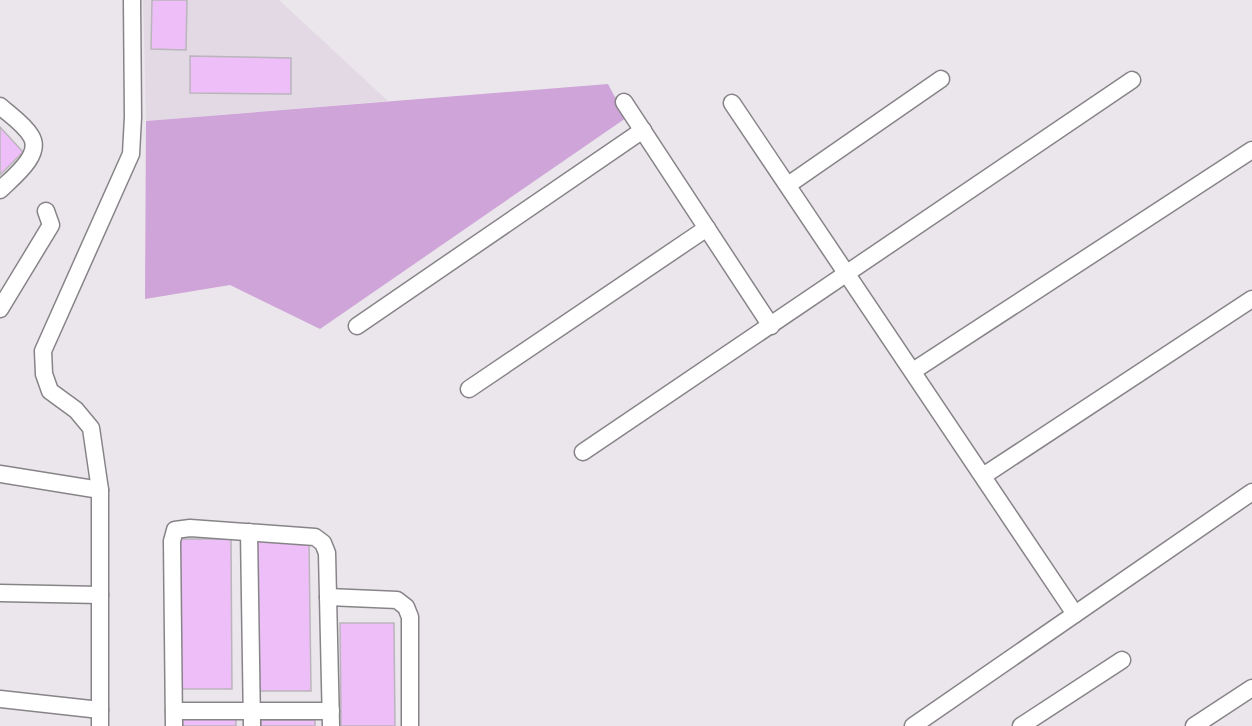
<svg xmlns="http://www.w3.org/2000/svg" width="1252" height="726" viewBox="0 0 1252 726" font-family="'Nunito Sans',sans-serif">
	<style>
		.built { fill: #e2d9e4 }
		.green { fill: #cfa4d9 }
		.building { fill: #edbef8; stroke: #b9b5ba; stroke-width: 1.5 }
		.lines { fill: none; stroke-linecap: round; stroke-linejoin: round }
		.street-casing { stroke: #878488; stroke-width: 19 }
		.street { stroke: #fff; stroke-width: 16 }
	</style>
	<rect width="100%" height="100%" fill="#ebe6ec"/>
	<path class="built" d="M143,0H279L388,101L146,121Z"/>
	<path class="green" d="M608,84L626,118L320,329L230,285L145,299L146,121Z"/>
	<g class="building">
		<path d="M152,0H187L186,50L151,49Z"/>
		<path d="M190,56L291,58V94L190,93Z"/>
		<path d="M0,127L23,152L0,175Z"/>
		<path d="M177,539H231L232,689H179Z"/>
		<path d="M309,540L311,691H257L256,541Z"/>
		<path d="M340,623H394L395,726H341Z"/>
		<path d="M182,719H236V726H183Z"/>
		<rect x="261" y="720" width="54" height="6"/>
	</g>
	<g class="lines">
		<g class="street-casing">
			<g id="street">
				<path d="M624,102L771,326"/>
				<path d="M732,103L1075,614"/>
				<path d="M0,106C10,115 24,124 31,136C43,155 12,178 0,190"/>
				<path d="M788,185L941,79"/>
				<path d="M0,309L51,225L46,211"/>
				<path d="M357,326L643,130"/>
				<path d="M913,371L1252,150"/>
				<path d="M469,389L707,228"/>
				<path d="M583,452L1132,80"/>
				<path d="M0,474L100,490V726"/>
				<path d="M983,476L1252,299"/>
				<path d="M100,490L91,428L76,410L50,391L44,374L43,351L131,154L133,117L132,0"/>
				<path d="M249,532L252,726"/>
				<path d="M0,593L100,595"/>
				<path d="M328,597L397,600L406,607L410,617V726"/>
				<path d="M0,699L100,710"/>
				<path d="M174,711H331"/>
				<path d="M174,726L172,541L175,530L190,528L315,537L323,543L327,553L331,726"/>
				<path d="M913,726L1252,492"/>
				<path d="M1021,726L1122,660"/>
				<path d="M1194,726L1252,688"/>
			</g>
		</g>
		<use href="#street" class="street"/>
	</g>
</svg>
